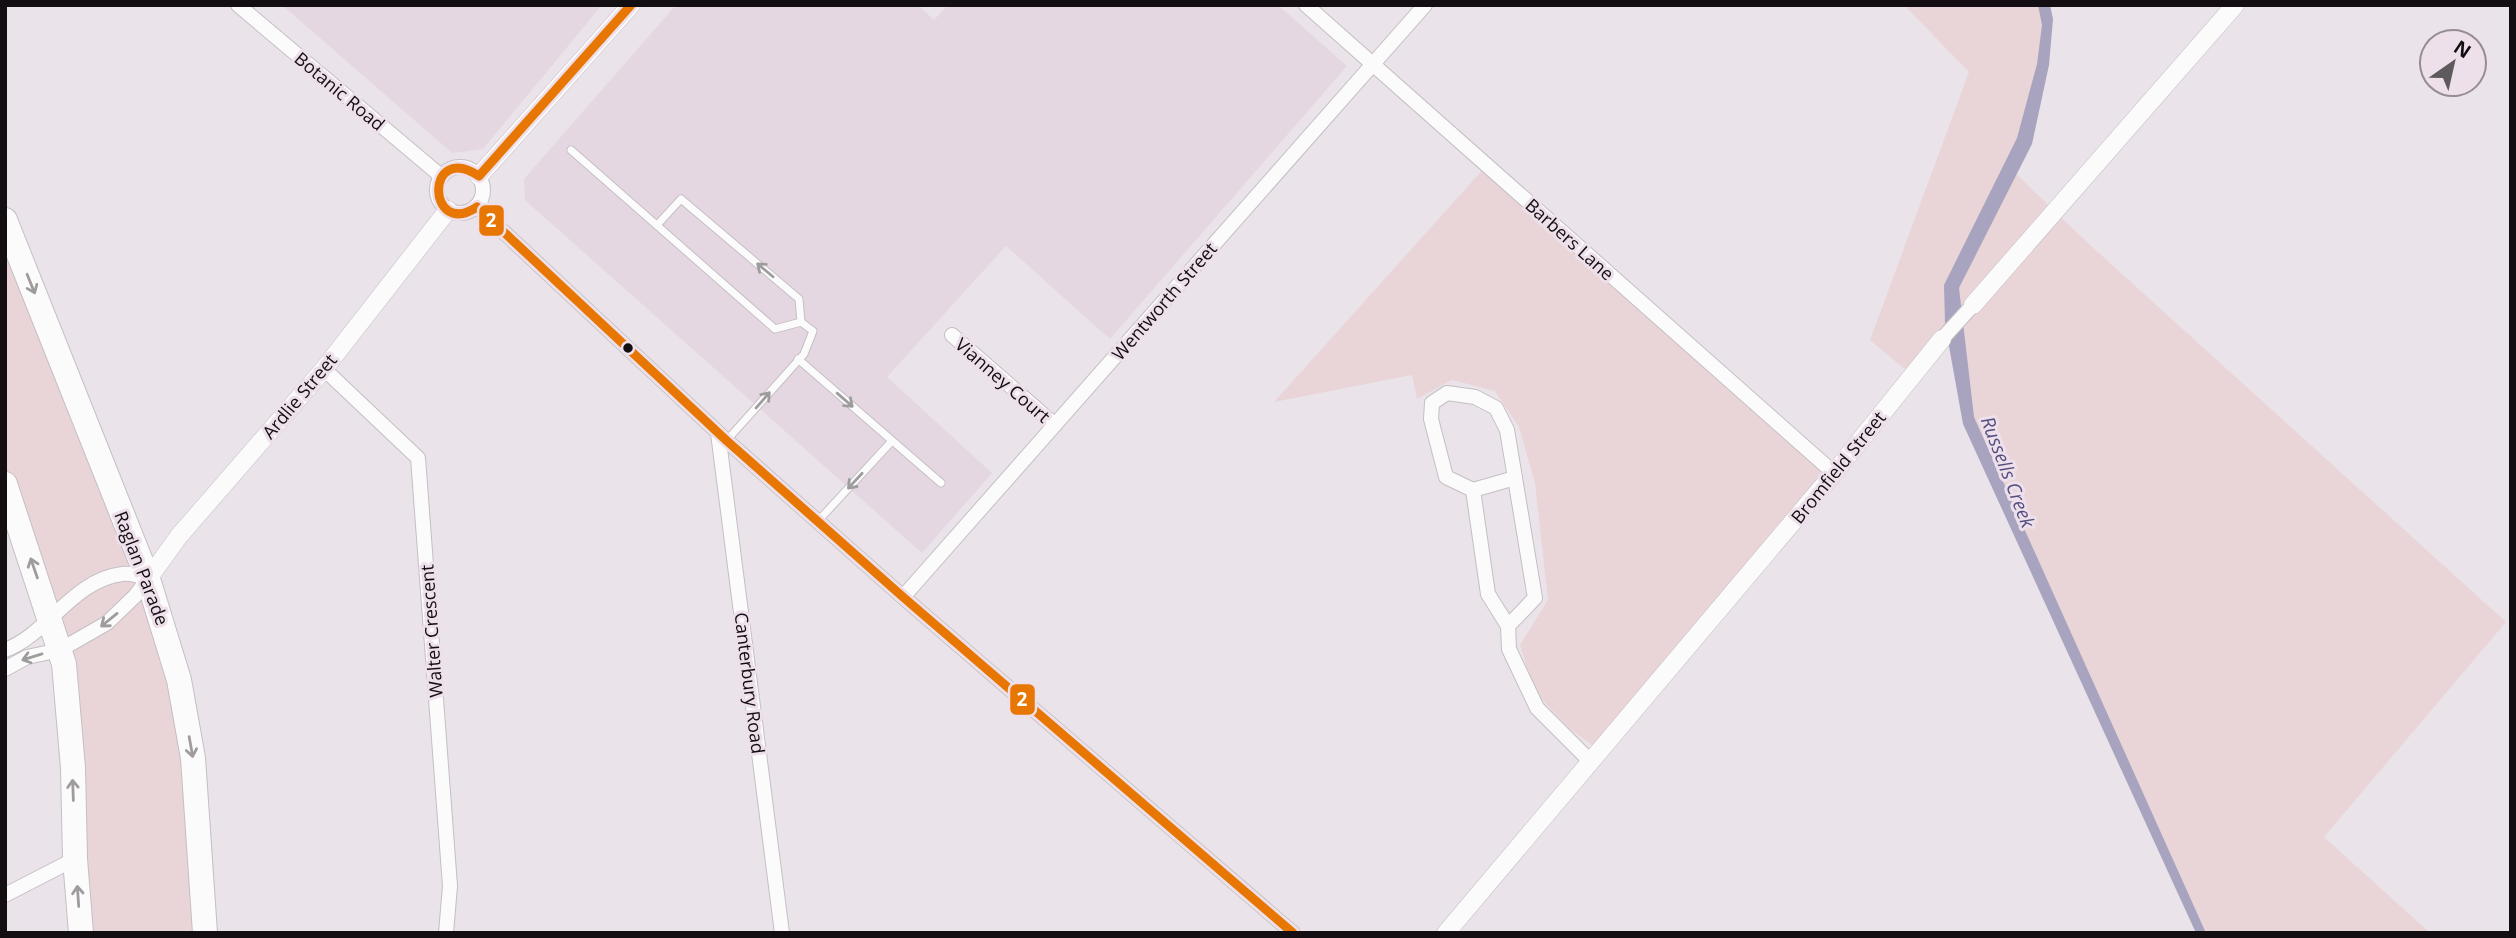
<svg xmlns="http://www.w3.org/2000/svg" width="2516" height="938" viewBox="0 0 2516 938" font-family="'Open Sans',sans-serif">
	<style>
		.built { fill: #e5d7e2 }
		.green { fill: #e9d5d7 }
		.water { fill: #a8a4bf }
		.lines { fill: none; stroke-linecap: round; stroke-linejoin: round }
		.service-casing { stroke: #c4bfc3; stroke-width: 9 }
		.minor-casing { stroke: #c4bfc3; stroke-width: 16 }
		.tertiary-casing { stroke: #c4bfc3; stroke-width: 19 }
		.trunk-casing { stroke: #c4bfc3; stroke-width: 26 }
		.service { stroke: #fcfbfc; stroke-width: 7 }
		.minor { stroke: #fcfbfc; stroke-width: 14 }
		.tertiary { stroke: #fcfbfc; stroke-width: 18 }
		.trunk { stroke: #fcfbfc; stroke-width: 24 }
		.bus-1-casing { stroke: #ede0ea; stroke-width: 14 }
		.bus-1 { stroke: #e77602; stroke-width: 9 }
		.oneway { stroke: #9f9c9e }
		.bus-dot { fill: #130e12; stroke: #ede0ea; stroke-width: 2.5 }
		.labels { text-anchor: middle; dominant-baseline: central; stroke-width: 6; stroke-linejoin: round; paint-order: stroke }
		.street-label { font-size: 18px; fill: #130e12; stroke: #ede0ea }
		.water-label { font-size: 19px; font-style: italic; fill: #554e82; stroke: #ede0ea }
		.line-badge { stroke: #ede0ea; stroke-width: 2.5 }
		.badge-label { font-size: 19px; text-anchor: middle; font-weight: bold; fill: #fff }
	</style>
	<rect width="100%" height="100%" fill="#eae3e9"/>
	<g class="built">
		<path d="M282,5H602L483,149L452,153Z"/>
		<path d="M676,5H918L934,20L948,5H1278L1347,66L1110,339L1006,246L887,377L992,473L922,553L525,200L524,179Z"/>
	</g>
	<g class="green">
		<path d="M1904,5H2044L2048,20L2011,169L2090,245L2506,622L2324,837L2430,933H2206L1970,418L1963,317L1912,375L1870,340L1969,72Z"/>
		<path d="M1487,165L1834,473L1599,750L1570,729L1534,691L1520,645L1548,600L1535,483L1519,427L1495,391L1452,380L1417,399L1412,375L1274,402Z"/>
		<path d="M5,220L163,621L205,933H81L64,664L5,488Z"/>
	</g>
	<path class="water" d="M2038,5H2050L2053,19L2049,65L2032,144L1959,288L1974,417L2206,933H2196L1963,424L1945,324L1944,285L2017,138L2037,64L2042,25Z"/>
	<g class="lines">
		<g class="service-casing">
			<g id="service">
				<path d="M571,150L775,329L801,322"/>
				<path d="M657,225L681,199L799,299L801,322L813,331L804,354L727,440"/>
				<path d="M798,359L941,483"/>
				<path d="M818,521L892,441"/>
			</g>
		</g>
		<g class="minor-casing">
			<g id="minor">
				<path d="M238,5L441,176"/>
				<path d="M1306,5L1834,473"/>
				<circle cx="460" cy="190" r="23"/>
				<path d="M477,207L727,441L903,597L1293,933"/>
				<path d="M952,335L1055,425"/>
				<path d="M1942,339L1973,305"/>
				<path d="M324,369L418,458L450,886L446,933"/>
				<path d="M718,433L782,933"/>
				<path d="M1473,490L1515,478"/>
				<path d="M903,597L1425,5"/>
				<path d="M1508,626L1535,598L1507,430L1496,408L1475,397L1447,393L1432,403L1431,419L1446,477L1473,490L1488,594L1508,626L1509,649L1537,708L1590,761"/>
				<path d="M5,650C48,634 73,580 122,574C131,573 140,576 148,579L135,596L107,623L60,650L27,657L5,669"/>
				<path d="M5,895L75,859"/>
			</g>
		</g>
		<g class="tertiary-casing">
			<g id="tertiary">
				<path d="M479,176L631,5"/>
				<path d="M1973,305L2235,5"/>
				<path d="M148,579L179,536L324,369L448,210"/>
				<path d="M1446,933L1834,473L1942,339"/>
			</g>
		</g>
		<g class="trunk-casing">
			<g id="trunk">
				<path d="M5,220L148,579L179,680L193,758L205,933"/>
				<path d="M5,484L64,664L73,768L75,859L81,933"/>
			</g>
		</g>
		<use href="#service" class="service"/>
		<use href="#minor" class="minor"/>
		<use href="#tertiary" class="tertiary"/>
		<use href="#trunk" class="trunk"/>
		<g class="bus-1-casing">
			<path id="bus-1" d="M631,5L479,176C424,140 427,240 477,207L727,441L903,597L1293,933"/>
		</g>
		<use href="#bus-1" class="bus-1"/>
	</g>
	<defs><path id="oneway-shaft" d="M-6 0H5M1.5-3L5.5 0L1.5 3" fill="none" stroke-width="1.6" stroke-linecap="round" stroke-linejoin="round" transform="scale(1.75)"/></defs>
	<g class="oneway">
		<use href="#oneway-shaft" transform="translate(765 270) rotate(-140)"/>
		<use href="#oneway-shaft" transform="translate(31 284) rotate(68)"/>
		<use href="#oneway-shaft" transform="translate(763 400) rotate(-49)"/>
		<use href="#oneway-shaft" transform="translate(845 400) rotate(41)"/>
		<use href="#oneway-shaft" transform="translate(855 481) rotate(133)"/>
		<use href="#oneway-shaft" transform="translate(34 568) rotate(-109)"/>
		<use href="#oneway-shaft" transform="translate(109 620) rotate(141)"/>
		<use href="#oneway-shaft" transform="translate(32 657) rotate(163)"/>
		<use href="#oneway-shaft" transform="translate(191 747) rotate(80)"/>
		<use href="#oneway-shaft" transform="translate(73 790) rotate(-92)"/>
		<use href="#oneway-shaft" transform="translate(78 896) rotate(-94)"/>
	</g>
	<circle class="bus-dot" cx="628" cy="348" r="6"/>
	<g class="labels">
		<g class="street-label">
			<text transform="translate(340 91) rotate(40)">Botanic Road</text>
			<text transform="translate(1570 239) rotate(42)">Barbers Lane</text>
			<text transform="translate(1164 301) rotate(-49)">Wentworth Street</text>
			<text transform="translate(1003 380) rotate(41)">Vianney Court</text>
			<text transform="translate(299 396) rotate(-50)">Ardlie Street</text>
			<text transform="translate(1838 467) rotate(-51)">Bromfield Street</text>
			<text transform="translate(142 568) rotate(69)">Raglan Parade</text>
			<text transform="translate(431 631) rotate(-94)">Walter Crescent</text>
			<text transform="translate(750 683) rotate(83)">Canterbury Road</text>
		</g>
		<g class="water-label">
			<text transform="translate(2008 472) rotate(69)">Russells Creek</text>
		</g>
	</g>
	<g class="line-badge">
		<rect x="478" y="204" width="27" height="33" rx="7" fill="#e77602"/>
		<rect x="1009" y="683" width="27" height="33" rx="7" fill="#e77602"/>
	</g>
	<g class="badge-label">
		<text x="491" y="227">2</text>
		<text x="1022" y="706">2</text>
	</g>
	<rect width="2516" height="938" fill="none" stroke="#130e12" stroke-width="14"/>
	<g transform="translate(2453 63) rotate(34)"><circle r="33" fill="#ede0ea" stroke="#968c94" stroke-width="2"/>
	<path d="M0-5L12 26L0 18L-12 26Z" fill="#5e595d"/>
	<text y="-10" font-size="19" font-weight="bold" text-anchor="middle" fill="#130e12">N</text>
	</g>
</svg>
